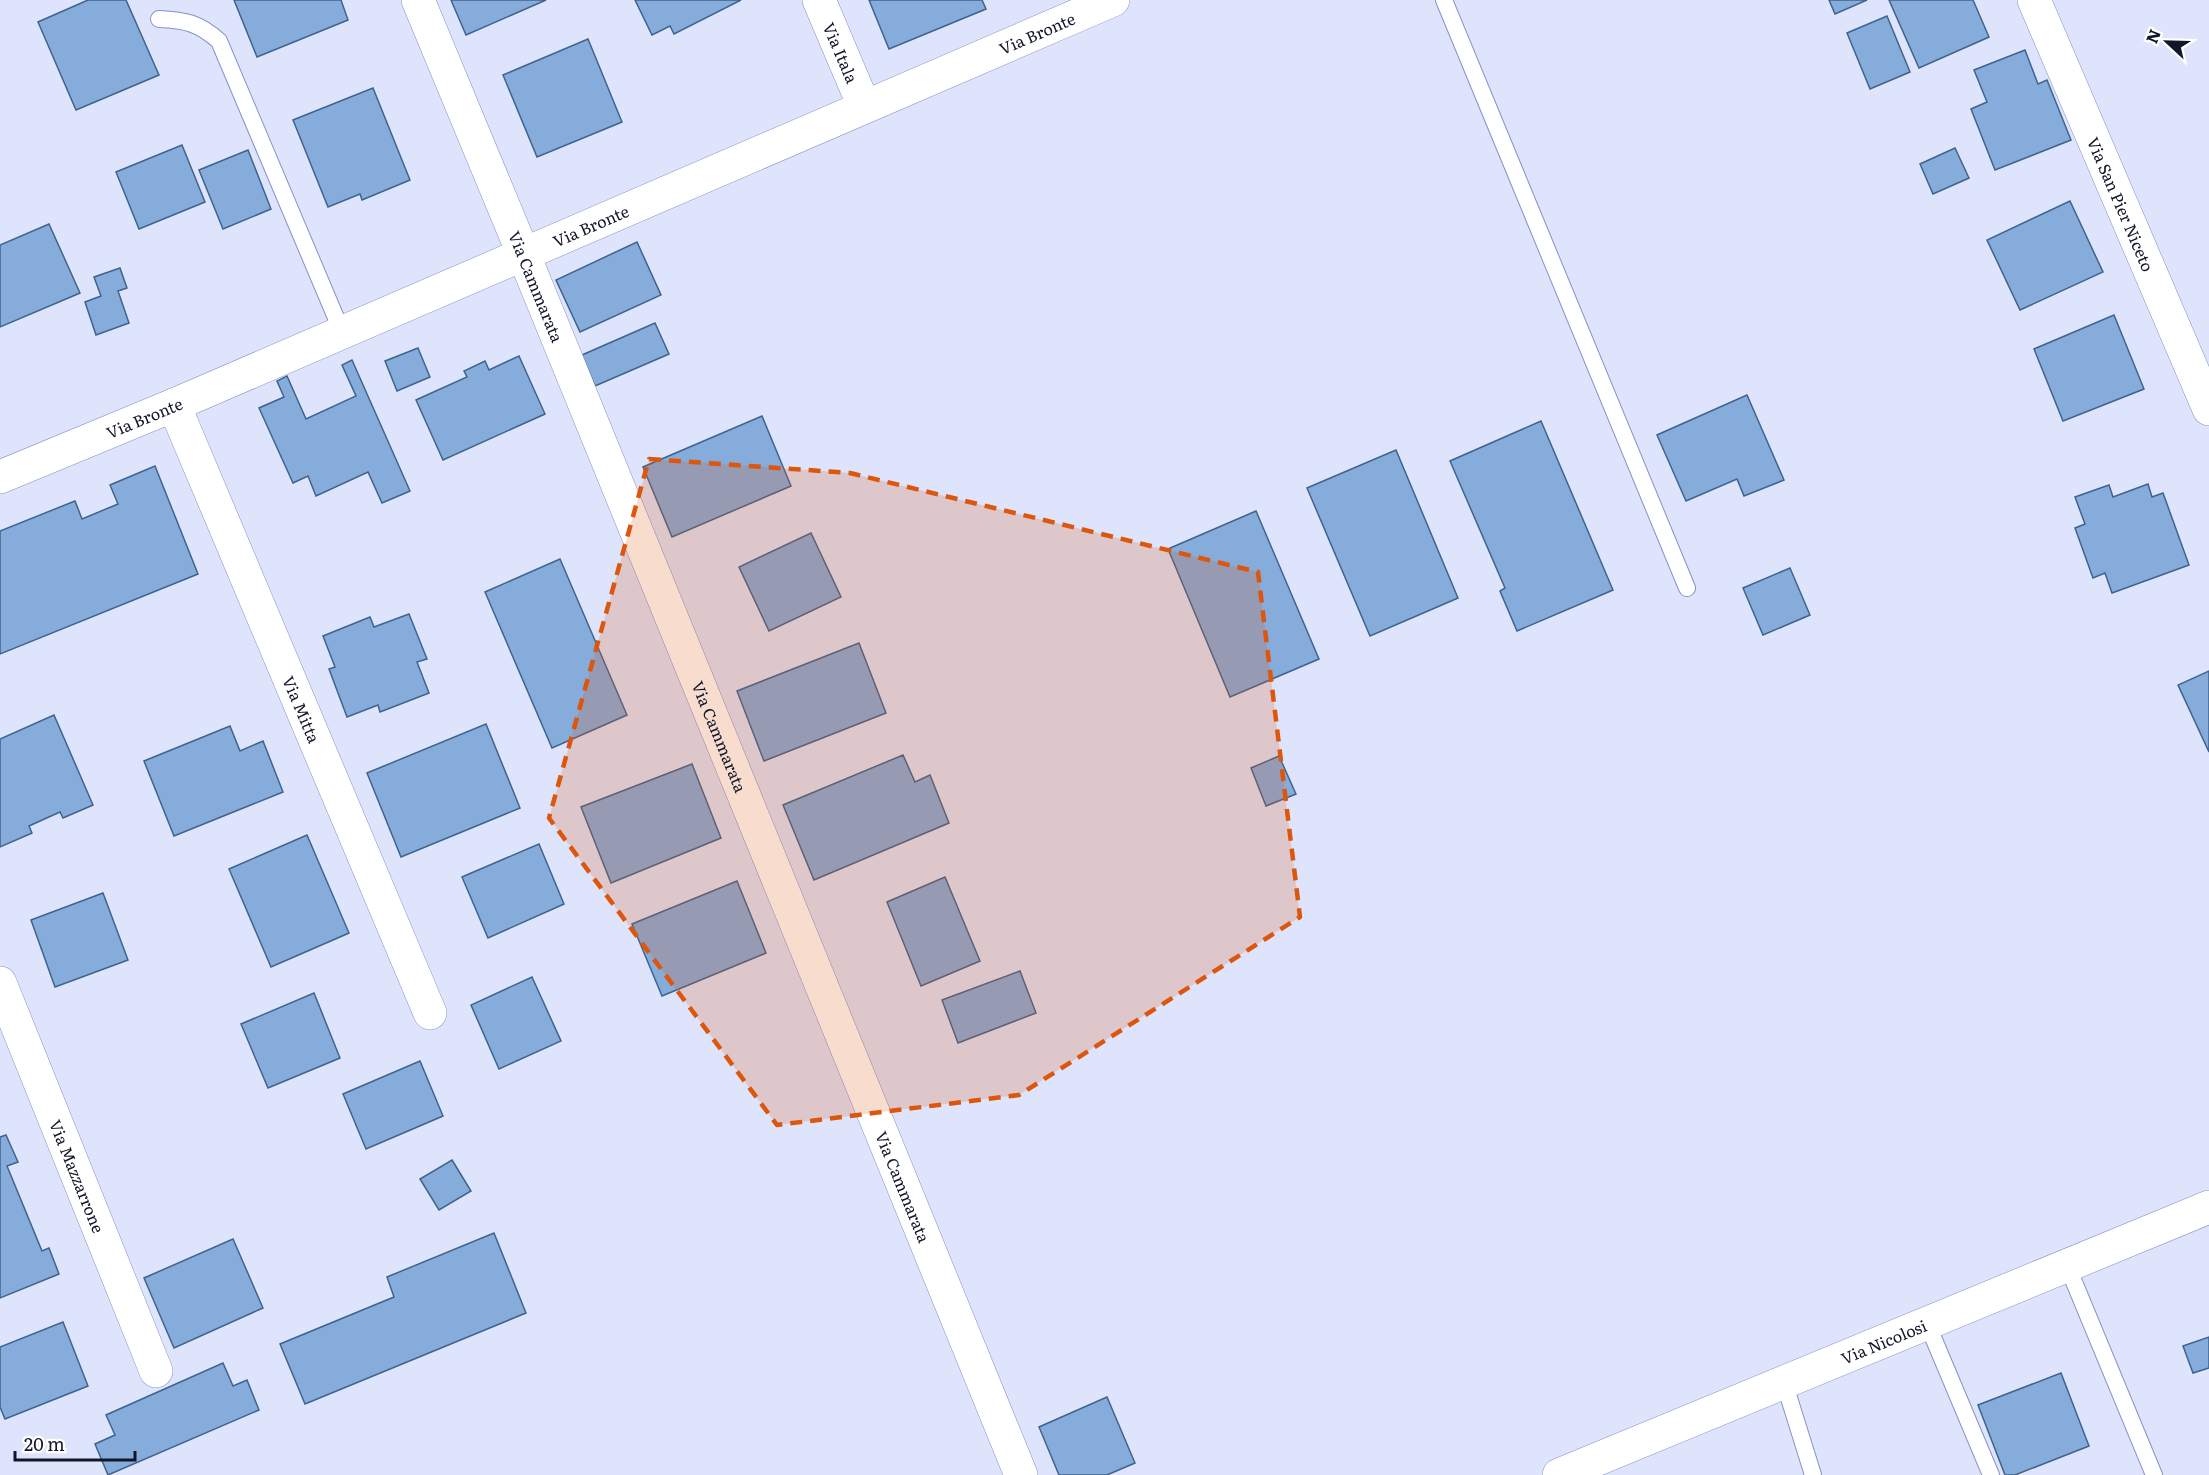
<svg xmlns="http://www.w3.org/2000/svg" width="2209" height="1475" viewBox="0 0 2209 1475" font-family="Literata,serif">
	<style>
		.building { fill: #85acdb; stroke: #3f638e; stroke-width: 1.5 }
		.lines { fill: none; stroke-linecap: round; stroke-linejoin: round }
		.lane-casing { stroke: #8592c8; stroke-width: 18 }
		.street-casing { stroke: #8592c8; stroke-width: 34 }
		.lane { stroke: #fff; stroke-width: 16 }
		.street { stroke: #fff; stroke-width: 33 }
		.marked { fill: #dd560e; fill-opacity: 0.2; stroke: #dd560e; stroke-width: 4.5; stroke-dasharray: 12 8; stroke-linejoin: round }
		.labels { text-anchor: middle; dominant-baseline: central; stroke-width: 5; stroke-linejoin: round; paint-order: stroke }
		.street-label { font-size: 16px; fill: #11162a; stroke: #fff }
	</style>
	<rect width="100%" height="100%" fill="#dee4fb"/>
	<g class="building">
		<path d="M88,0H126L159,75L76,110L38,22Z"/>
		<path d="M234,0H341L348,20L257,57Z"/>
		<path d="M451,0H546L466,35Z"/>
		<path d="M635,0H741L674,34L670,26L652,35Z"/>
		<path d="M869,0H982L986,9L889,49Z"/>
		<path d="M1829,0H1867L1835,14Z"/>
		<path d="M1889,0H1973L1989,37L1919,68Z"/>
		<path d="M1887,16L1910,72L1870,89L1847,33Z"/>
		<path d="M588,39L622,122L537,157L503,75Z"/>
		<path d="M2025,50L2038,84L2047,80L2071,140L1995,170L1971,109L1987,102L1974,70Z"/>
		<path d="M373,88L410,180L362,200L360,194L328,207L293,120Z"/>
		<path d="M182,145L205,202L139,229L116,172Z"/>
		<path d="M1955,148L1969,178L1933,194L1920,164Z"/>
		<path d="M248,150L271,209L223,229L199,170Z"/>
		<path d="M2070,201L2103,272L2020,310L1987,240Z"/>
		<path d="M49,224L80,293L0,327V245Z"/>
		<path d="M637,242L661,295L580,332L556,280Z"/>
		<path d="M120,268L127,288L118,291L129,323L96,335L85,302L101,296L94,277Z"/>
		<path d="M2114,315L2144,389L2063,421L2034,349Z"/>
		<path d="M655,323L669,354L595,386L582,355Z"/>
		<path d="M418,348L430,377L397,391L385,361Z"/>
		<path d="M519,356L545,414L443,460L416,400L467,377L464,371L485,361L489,370Z"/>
		<path d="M352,360L410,491L382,503L368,472L316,496L308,476L293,483L259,408L284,397L277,381L287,376L306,419L356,396L342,365Z"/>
		<path d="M1747,395L1784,480L1744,496L1737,479L1686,501L1657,435Z"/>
		<path d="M762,416L791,486L672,537L643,467Z"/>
		<path d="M1541,421L1613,590L1517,631L1500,591L1505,588L1450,461Z"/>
		<path d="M1396,450L1458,598L1370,636L1307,488Z"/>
		<path d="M155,466L198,574L0,654V531L75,501L82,519L118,504L110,485Z"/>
		<path d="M2148,484L2152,497L2163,493L2189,565L2112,593L2105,573L2093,578L2075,528L2085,524L2075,497L2109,485L2113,497Z"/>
		<path d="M1256,511L1319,659L1230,697L1168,549Z"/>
		<path d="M811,533L841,597L769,631L739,567Z"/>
		<path d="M560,559L627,715L552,748L485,592Z"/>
		<path d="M1790,568L1810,615L1763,635L1743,588Z"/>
		<path d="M409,614L427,659L417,662L429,693L380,712L378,705L347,717L329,669L335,667L323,636L370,617L374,627Z"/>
		<path d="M859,643L886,713L764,761L737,691Z"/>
		<path d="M2209,671V752L2178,685Z"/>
		<path d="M54,715L93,805L63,818L60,812L29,826L32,833L0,847V739Z"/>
		<path d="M486,724L520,808L401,857L367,773Z"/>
		<path d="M230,726L240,751L263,741L283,792L174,836L144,761Z"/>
		<path d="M903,755L915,782L930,775L949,823L814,880L783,805Z"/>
		<path d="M1279,756L1296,794L1266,806L1251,768Z"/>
		<path d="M692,764L721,838L611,883L581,807Z"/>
		<path d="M307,835L349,933L271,967L229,869Z"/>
		<path d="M539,844L564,904L488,938L462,877Z"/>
		<path d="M945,877L980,961L921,986L887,902Z"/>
		<path d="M737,881L766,953L662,996L632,924Z"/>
		<path d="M103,893L128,960L55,987L31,920Z"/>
		<path d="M1020,971L1036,1013L958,1043L942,1000Z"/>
		<path d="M532,977L561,1041L499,1069L471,1005Z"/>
		<path d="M314,993L340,1058L268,1088L241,1024Z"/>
		<path d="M420,1061L443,1116L366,1149L343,1094Z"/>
		<path d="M6,1135L18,1162L7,1166L42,1251L49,1248L59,1274L0,1298V1137Z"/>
		<path d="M452,1160L471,1191L439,1210L420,1179Z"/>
		<path d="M494,1233L526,1313L305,1404L280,1344L394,1297L387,1277Z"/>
		<path d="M233,1239L263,1308L174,1348L144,1278Z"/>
		<path d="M63,1322L88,1386L5,1419L0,1407V1347Z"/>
		<path d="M2209,1337V1368L2193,1373L2183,1346Z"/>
		<path d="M223,1363L233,1386L247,1380L259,1410L108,1475L95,1444L115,1435L106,1415Z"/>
		<path d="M2061,1373L2089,1446L2015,1475H2005L1978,1405Z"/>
		<path d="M1107,1397L1135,1463L1107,1475H1059L1039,1427Z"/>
	</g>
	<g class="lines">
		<g class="lane-casing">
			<g id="lane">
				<path d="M1444,0L1687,588"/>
				<path d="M159,19C185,20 199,23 219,41L342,332"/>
				<path d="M2067,1265L2154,1475"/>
				<path d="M1927,1323L1991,1475"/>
				<path d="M1784,1382L1813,1475"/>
			</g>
		</g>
		<g class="street-casing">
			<g id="street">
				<path id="s1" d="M418,0L523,253L1021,1475"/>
				<path id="s2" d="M819,0L864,106"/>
				<path id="s3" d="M2034,0L2209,409"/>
				<path id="s4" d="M174,405L430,1013"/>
				<path id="s5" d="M0,477L174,405L1113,0"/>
				<path id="s6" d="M0,983L156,1371"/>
				<path id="s7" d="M1559,1475L2209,1207"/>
			</g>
		</g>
		<use href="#lane" class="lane"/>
		<use href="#street" class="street"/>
	</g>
	<path class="marked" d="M649,459L850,473L1258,572L1300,917L1019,1095L777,1125L549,818Z"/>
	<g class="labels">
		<g class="street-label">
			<text stroke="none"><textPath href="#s5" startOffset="1128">Via Bronte</textPath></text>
			<text stroke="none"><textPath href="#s2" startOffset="57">Via Itala</textPath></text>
			<text stroke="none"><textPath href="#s3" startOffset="222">Via San Pier Niceto</textPath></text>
			<text stroke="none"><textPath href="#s5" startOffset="642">Via Bronte</textPath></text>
			<text stroke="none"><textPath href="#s1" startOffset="310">Via Cammarata</textPath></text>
			<text stroke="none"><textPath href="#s5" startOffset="156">Via Bronte</textPath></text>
			<text stroke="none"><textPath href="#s4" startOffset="330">Via Mitta</textPath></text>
			<text stroke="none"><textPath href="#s1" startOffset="796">Via Cammarata</textPath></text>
			<text stroke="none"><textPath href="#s6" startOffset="208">Via Mazzarrone</textPath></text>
			<text stroke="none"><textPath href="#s1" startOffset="1282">Via Cammarata</textPath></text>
			<text stroke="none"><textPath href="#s7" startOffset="351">Via Nicolosi</textPath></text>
		</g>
	</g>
	<g transform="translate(2167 42) rotate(292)" stroke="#ffffff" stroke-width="4.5" paint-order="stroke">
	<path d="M0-4.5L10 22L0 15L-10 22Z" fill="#11162a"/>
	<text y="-9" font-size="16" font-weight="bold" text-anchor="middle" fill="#11162a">N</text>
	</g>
	<path d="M15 1451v9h120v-9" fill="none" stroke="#11162a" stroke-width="3"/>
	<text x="24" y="1451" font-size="18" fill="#11162a" stroke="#ffffff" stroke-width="4.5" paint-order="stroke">20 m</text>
</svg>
